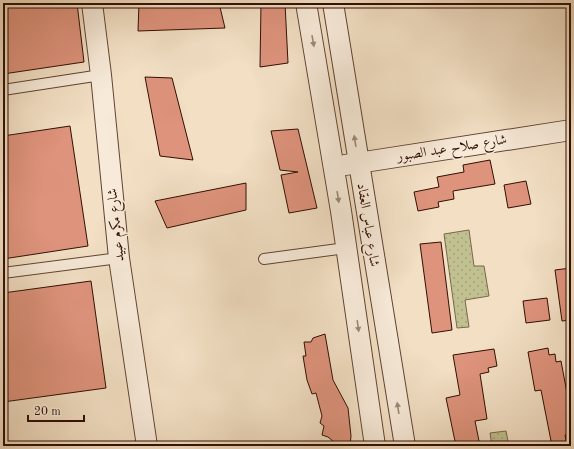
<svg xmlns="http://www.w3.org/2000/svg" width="574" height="449" viewBox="0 0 574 449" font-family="'Old Standard TT',Amiri,serif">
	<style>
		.garden { fill: url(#garden-dots); stroke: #786849 }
		.building { fill: #de937c; stroke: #310f02 }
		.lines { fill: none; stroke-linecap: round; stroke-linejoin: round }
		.service-casing { stroke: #614332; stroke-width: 12 }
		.minor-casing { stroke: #614332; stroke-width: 22 }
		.service { stroke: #f7ead9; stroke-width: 10 }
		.minor { stroke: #f7ead9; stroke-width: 20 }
		.oneway { fill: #9e8778 }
		.labels { text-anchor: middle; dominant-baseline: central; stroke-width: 3; stroke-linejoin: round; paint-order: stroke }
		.street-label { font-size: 14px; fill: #310f02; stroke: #f7ead9 }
	</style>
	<defs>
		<pattern id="garden-dots" width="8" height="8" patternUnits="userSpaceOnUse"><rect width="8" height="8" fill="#c0c090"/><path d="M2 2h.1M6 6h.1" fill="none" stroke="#a5a47b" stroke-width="1.8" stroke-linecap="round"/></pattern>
	</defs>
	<rect width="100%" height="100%" fill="#f2dfc4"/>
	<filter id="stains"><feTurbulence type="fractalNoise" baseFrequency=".005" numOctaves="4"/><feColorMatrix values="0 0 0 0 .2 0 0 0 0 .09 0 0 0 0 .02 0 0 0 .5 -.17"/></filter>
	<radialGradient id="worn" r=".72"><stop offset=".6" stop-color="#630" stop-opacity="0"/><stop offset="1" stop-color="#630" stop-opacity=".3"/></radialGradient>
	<g class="garden">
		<path d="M469,230L474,266H484L489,296L465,300L469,327L457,328L444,234Z"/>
		<path d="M506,431L509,446H492L490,433Z"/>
	</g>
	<g class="building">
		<path d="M3,3H77L84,62L3,74Z"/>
		<path d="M139,3H219L225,28L138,31Z"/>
		<path d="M261,3H285L288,63L260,67Z"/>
		<path d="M145,77L172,78L193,160L160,156Z"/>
		<path d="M70,126L88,246L3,259V136Z"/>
		<path d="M298,129L317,208L289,213L281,175L298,172L280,170L271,131Z"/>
		<path d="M490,160L495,184L453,191L454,199L438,202L439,207L418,211L414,192L439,187L437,177L464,172L463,165Z"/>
		<path d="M526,181L531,204L508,208L504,185Z"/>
		<path d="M246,183V210L167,228L155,201Z"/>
		<path d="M441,242L452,330L432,333L420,244Z"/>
		<path d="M571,268V320L562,321L555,270Z"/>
		<path d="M91,281L106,388L3,402V293Z"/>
		<path d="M547,298L550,320L526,323L523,301Z"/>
		<path d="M325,334L333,380L348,408L351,436L350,446H339L328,437L322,435L324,426L320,423L322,416L316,393L312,394L307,380L303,356H306L304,342H311L313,338Z"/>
		<path d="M548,348L549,355L555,354L556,362L561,361L567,393L568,392L571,409V434L565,435L567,446H552L541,390L535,391L528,352Z"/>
		<path d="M494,349L497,366L488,368L489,372L480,374L487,419L475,421L480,446H456L446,398L460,395L453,355Z"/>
	</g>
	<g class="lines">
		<g class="service-casing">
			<g id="service">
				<path d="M3,90L101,75"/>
				<path d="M264,259L346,248"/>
				<path d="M3,273L119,258"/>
			</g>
		</g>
		<g class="minor-casing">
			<g id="minor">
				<path d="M92,3L101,75L119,258L147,446"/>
				<path d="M306,3L341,211L375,446"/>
				<path d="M333,3L405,446"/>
				<path d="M345,165L571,130"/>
			</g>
		</g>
		<use href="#service" class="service"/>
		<use href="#minor" class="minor"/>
	</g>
	<defs><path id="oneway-solid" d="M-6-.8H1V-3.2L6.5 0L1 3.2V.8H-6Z"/></defs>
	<g class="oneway">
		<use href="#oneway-solid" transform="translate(313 41) rotate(80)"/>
		<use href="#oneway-solid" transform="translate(355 141) rotate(-99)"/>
		<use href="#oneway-solid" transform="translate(338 197) rotate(81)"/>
		<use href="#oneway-solid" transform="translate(358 326) rotate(82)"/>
		<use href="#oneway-solid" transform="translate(398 408) rotate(-99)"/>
	</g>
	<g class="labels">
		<g class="street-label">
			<text transform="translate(452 148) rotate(-9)">شارع صلاح عبد الصبور</text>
			<text transform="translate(116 225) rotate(-96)">شارع مكرم عبيد</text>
			<text transform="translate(368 225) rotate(81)">شارع عباس العقاد</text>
		</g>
	</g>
	<rect width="574" height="449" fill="none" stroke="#f2dfc4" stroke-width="16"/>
	<rect x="4" y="4" width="566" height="441" fill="none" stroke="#310f02" stroke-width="2"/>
	<rect x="8" y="8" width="558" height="433" fill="none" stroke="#310f02"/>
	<path d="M28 415v6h56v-6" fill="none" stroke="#310f02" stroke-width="2"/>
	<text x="34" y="415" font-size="12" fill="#310f02" stroke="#f7ead9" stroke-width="3" paint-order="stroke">20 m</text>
	<rect width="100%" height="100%" filter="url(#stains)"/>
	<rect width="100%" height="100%" fill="url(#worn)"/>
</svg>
